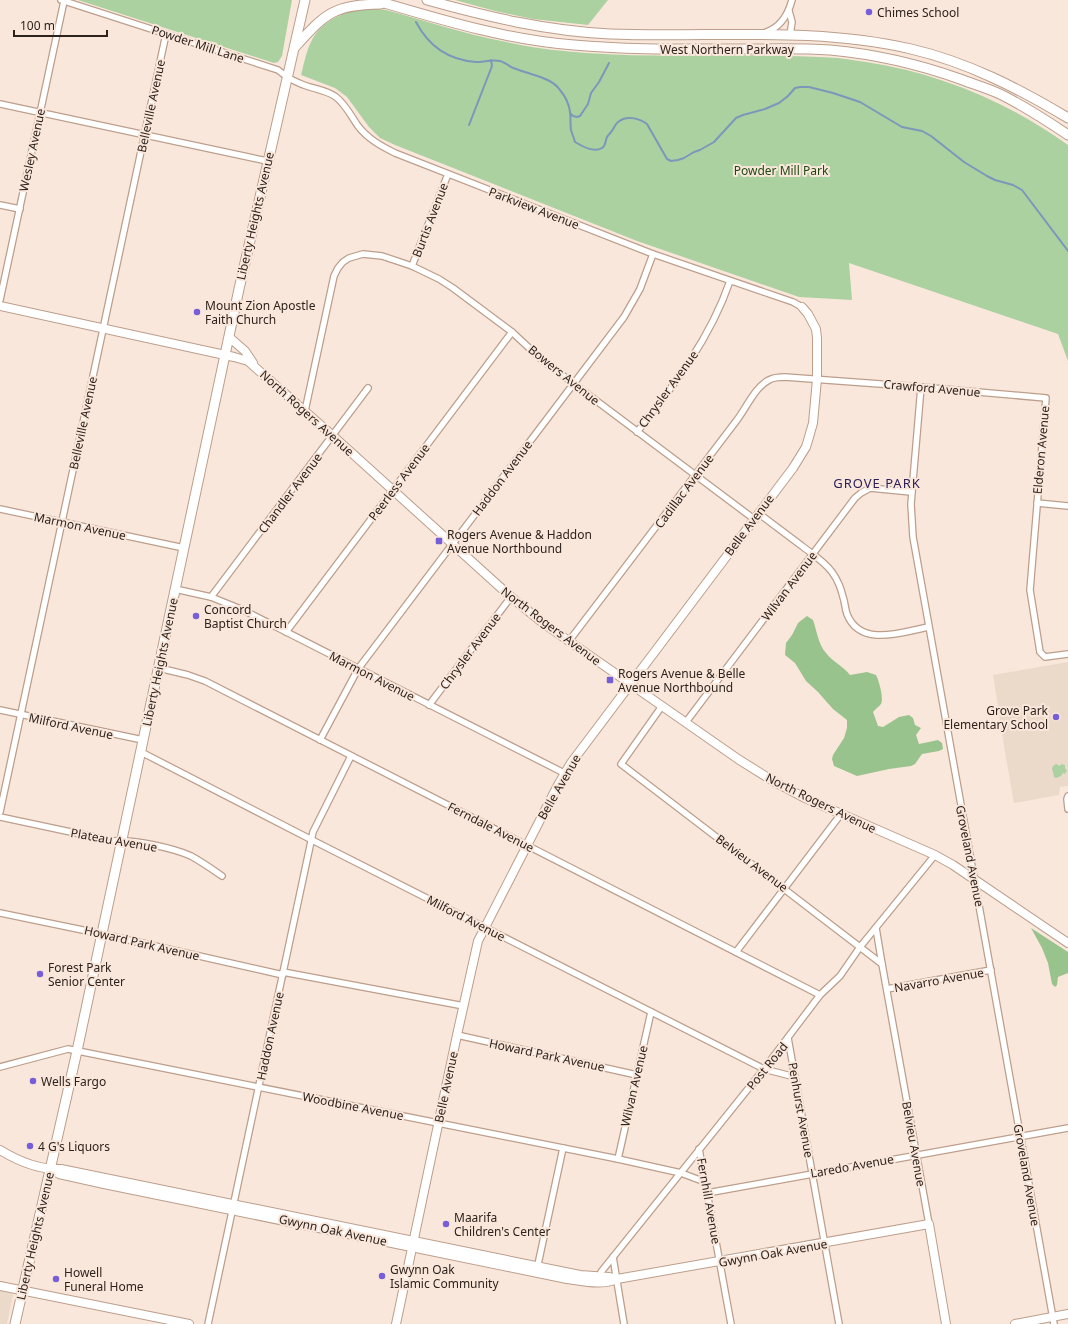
<svg xmlns="http://www.w3.org/2000/svg" width="1068" height="1324" viewBox="0 0 1068 1324" font-family="'Noto Sans',sans-serif">
	<style>
		.education { fill: #ebdac9 }
		.green { fill: #abd1a1 }
		.forest { fill: #98c38c }
		.lines { fill: none; stroke-linecap: round; stroke-linejoin: round }
		.stream { stroke: #7b97ba; stroke-width: 2 }
		.street-casing { stroke: #bc9e8b; stroke-width: 8 }
		.secondary-casing { stroke: #bc9e8b; stroke-width: 10 }
		.primary-casing { stroke: #bc9e8b; stroke-width: 11 }
		.street { stroke: #fff; stroke-width: 5.5 }
		.secondary { stroke: #fff; stroke-width: 8 }
		.primary { stroke: #fff; stroke-width: 9 }
		.poi-dot { fill: #775ed9; stroke: #fae7db; stroke-width: 1.5 }
		.labels { text-anchor: middle; dominant-baseline: central; stroke-width: 4; stroke-linejoin: round; paint-order: stroke }
		.poi-label { font-size: 12px; fill: #2e231c; stroke: #fae7db; text-anchor: start }
		.street-label { font-size: 12px; fill: #2e231c; stroke: #fae7db }
		.park-label { font-size: 12px; fill: #1f4912; stroke: #fae7db }
		.neighbourhood-label { font-size: 13px; letter-spacing: 1px; fill: #2d205a; stroke: #fae7db }
	</style>
	<rect width="100%" height="100%" fill="#fae7db"/>
	<g class="education">
		<path d="M1068,662V786L1060,787L1059,795L1014,803L1005,752L993,675Z"/>
		<path d="M0,1290L11,1293L13,1295L7,1324H0Z"/>
	</g>
	<g class="green">
		<path d="M78,0H292L282,56L278,62L274,63Z"/>
		<path d="M455,0H608L588,25L533,19L495,11Z"/>
		<path d="M370,8L386,10C429,22 472,36 516,44C539,49 563,51 586,53C670,59 754,52 838,58C848,59 857,61 866,62C939,73 1008,102 1068,145V361L1058,334L849,263L852,300L799,297L637,241L395,145L380,138L369,127L347,97L335,88L301,75C304,64 306,52 311,42C322,19 346,11 370,8Z"/>
		<path d="M1056,764L1060,766L1061,764L1065,765V769L1067,770L1065,774L1063,773L1061,776L1056,778L1054,777L1052,768L1053,766Z"/>
	</g>
	<g class="forest">
		<path d="M807,616L813,620C817,631 818,644 826,653C833,662 843,666 850,675L867,672L876,675C879,681 884,698 881,704C879,707 875,709 873,712L878,726L883,727L899,717L909,715L913,718L915,725L921,728L916,735L919,744L938,740L942,743L943,749L939,751L922,754L915,764L911,766L889,769L857,776L834,766L832,759L833,755L844,738L847,728V720L833,709L818,692L806,681L795,663L785,655L786,643L792,635L798,623Z"/>
		<path d="M1031,928L1068,952V973L1058,977L1057,985L1055,987L1052,984L1048,963L1042,948Z"/>
	</g>
	<g class="lines">
		<g class="stream">
			<path d="M416,22C429,47 448,60 476,62C484,62 492,59 500,61C504,62 508,65 511,67C518,70 525,72 531,74C541,77 554,81 560,90C565,96 569,104 570,112C571,118 570,124 571,130C572,134 574,138 575,142C582,146 593,153 602,148C606,146 605,141 607,137C608,135 610,134 611,132C614,129 615,124 618,122C626,115 639,118 647,124L667,159L671,161L678,160L684,158L694,152L700,150L714,142L736,118L743,115L765,109L779,103L788,96L795,88L800,87H809L833,93L860,102L902,127L922,131L931,136L964,162L987,176L995,180L1013,185L1022,190L1068,251"/>
			<path d="M571,114L573,116L577,117L580,116L588,104L591,93L599,82L609,63"/>
			<path d="M469,125L492,66L491,60"/>
		</g>
		<g class="street-casing">
			<g id="street">
				<path d="M61,0L278,70C284,75 291,80 299,83C311,89 325,89 336,97C346,105 351,116 358,126C368,139 381,146 395,153L653,254L793,302L802,307"/>
				<path d="M789,11L792,22L790,35"/>
				<path d="M766,32C781,27 788,15 792,0"/>
				<path d="M0,104L267,161"/>
				<path d="M0,205L20,209"/>
				<path d="M412,266L448,174"/>
				<path d="M0,300L64,1"/>
				<path d="M921,387L911,504L913,537L1054,1324"/>
				<path d="M305,411L334,276L338,268L343,262L349,258L363,254L382,256L412,266L439,279L453,288L512,332L541,359L574,384L754,519"/>
				<path d="M637,432C675,384 710,339 730,281"/>
				<path d="M1037,503L1068,506"/>
				<path d="M0,509L184,548"/>
				<path d="M758,513C773,524 787,535 802,546C812,554 824,561 832,572C837,579 841,588 843,597C845,602 845,609 847,614C860,648 903,632 928,627"/>
				<path d="M175,589L211,597L243,610L564,773"/>
				<path d="M211,597L368,388"/>
				<path d="M286,632L512,332"/>
				<path d="M569,641L737,420C746,408 756,386 769,380C774,377 779,377 785,377L921,387L1046,398L1030,590L1040,652L1045,657L1068,654"/>
				<path d="M159,668L188,675L205,681L820,995"/>
				<path d="M429,705L511,597"/>
				<path d="M662,706L621,764L882,964L929,1224"/>
				<path d="M0,710L143,740"/>
				<path d="M686,722L855,498L861,493L870,488L911,492"/>
				<path d="M320,740L358,669L624,317L640,289L653,254"/>
				<path d="M141,752L312,840L764,1069L795,1077"/>
				<path d="M1068,796L1067,799L1068,809"/>
				<path d="M0,812L166,34"/>
				<path d="M0,817L113,841C133,839 173,848 191,856C202,862 212,869 222,876"/>
				<path d="M0,913L102,934L283,975"/>
				<path d="M876,928L882,964"/>
				<path d="M736,952L841,814"/>
				<path d="M283,972L464,1006"/>
				<path d="M887,989L991,970"/>
				<path d="M457,1035L637,1075"/>
				<path d="M788,1038L839,1324"/>
				<path d="M0,1067L68,1049L618,1159L681,1173L705,1182"/>
				<path d="M699,1149L731,1324"/>
				<path d="M618,1159L651,1012"/>
				<path d="M707,1193L1068,1128"/>
				<path d="M613,1257L624,1324"/>
				<path d="M537,1269L563,1148"/>
				<path d="M601,1277V1272L764,1069L820,995L840,976L860,947L935,855"/>
				<path d="M208,1324L313,832L351,756"/>
			</g>
		</g>
		<g class="secondary-casing">
			<g id="secondary">
				<path d="M0,306L234,357L248,361L333,436L511,597L543,623L738,759L773,781L805,798L935,855L953,865L1068,943"/>
				<path d="M229,337L245,351L253,363"/>
				<path d="M0,1150C18,1161 39,1170 61,1169L580,1275L609,1277L617,1279"/>
				<path d="M50,1169L59,1174L104,1184L567,1279C583,1281 601,1286 617,1279L929,1224L946,1324"/>
				<path d="M0,1286L189,1324"/>
				<path d="M396,1324L457,1035L478,941L558,785L571,763L793,468L806,447L809,437L813,423L817,379V338L816,329L808,314L802,307"/>
				<path d="M1015,1324L1068,1314"/>
			</g>
		</g>
		<g class="primary-casing">
			<g id="primary">
				<path d="M374,0C439,19 506,40 574,45C629,50 684,49 740,49C770,49 800,48 830,50C874,54 918,64 960,79C973,84 987,88 1000,94C1024,106 1046,120 1068,135"/>
				<path d="M427,0C488,17 547,31 610,34C710,38 812,26 911,49C967,62 1018,88 1068,118"/>
				<path d="M295,47C326,13 333,5 381,4"/>
				<path d="M15,1324L77,1051L239,289L305,0"/>
			</g>
		</g>
		<use href="#street" class="street"/>
		<use href="#secondary" class="secondary"/>
		<use href="#primary" class="primary"/>
	</g>
	<g class="poi-dot">
		<circle cx="869" cy="12" r="4"/>
		<circle cx="197" cy="312" r="4"/>
		<rect x="435" y="537" width="8" height="8" rx="2"/>
		<circle cx="196" cy="616" r="4"/>
		<rect x="606" y="676" width="8" height="8" rx="2"/>
		<circle cx="1056" cy="717" r="4"/>
		<circle cx="40" cy="974" r="4"/>
		<circle cx="33" cy="1081" r="4"/>
		<circle cx="30" cy="1146" r="4"/>
		<circle cx="446" cy="1224" r="4"/>
		<circle cx="382" cy="1276" r="4"/>
		<circle cx="56" cy="1279" r="4"/>
	</g>
	<g class="labels">
		<g class="poi-label">
			<text x="877" y="12">Chimes School</text>
			<text x="205" y="305">Mount Zion Apostle<tspan x="205" dy="14">Faith Church</tspan></text>
			<text x="447" y="534">Rogers Avenue &amp; Haddon<tspan x="447" dy="14">Avenue Northbound</tspan></text>
			<text x="204" y="609">Concord<tspan x="204" dy="14">Baptist Church</tspan></text>
			<text x="618" y="673">Rogers Avenue &amp; Belle<tspan x="618" dy="14">Avenue Northbound</tspan></text>
			<text x="1048" y="710" text-anchor="end">Grove Park<tspan x="1048" dy="14">Elementary School</tspan></text>
			<text x="48" y="967">Forest Park<tspan x="48" dy="14">Senior Center</tspan></text>
			<text x="41" y="1081">Wells Fargo</text>
			<text x="38" y="1146">4 G's Liquors</text>
			<text x="454" y="1217">Maarifa<tspan x="454" dy="14">Children's Center</tspan></text>
			<text x="390" y="1269">Gwynn Oak<tspan x="390" dy="14">Islamic Community</tspan></text>
			<text x="64" y="1272">Howell<tspan x="64" dy="14">Funeral Home</tspan></text>
		</g>
		<g class="street-label">
			<text transform="translate(198 44) rotate(18)">Powder Mill Lane</text>
			<text x="727" y="49">West Northern Parkway</text>
			<text transform="translate(151 106) rotate(-78)">Belleville Avenue</text>
			<text transform="translate(32 150) rotate(-78)">Wesley Avenue</text>
			<text transform="translate(534 208) rotate(21)">Parkview Avenue</text>
			<text transform="translate(255 216) rotate(-77)">Liberty Heights Avenue</text>
			<text transform="translate(430 220) rotate(-69)">Burtis Avenue</text>
			<text transform="translate(564 375) rotate(39)">Bowers Avenue</text>
			<text transform="translate(932 388) rotate(5)">Crawford Avenue</text>
			<text transform="translate(668 389) rotate(-54)">Chrysler Avenue</text>
			<text transform="translate(307 413) rotate(42)">North Rogers Avenue</text>
			<text transform="translate(83 423) rotate(-78)">Belleville Avenue</text>
			<text transform="translate(1041 450) rotate(-85)">Elderon Avenue</text>
			<text transform="translate(502 478) rotate(-53)">Haddon Avenue</text>
			<text transform="translate(399 482) rotate(-53)">Peerless Avenue</text>
			<text transform="translate(684 491) rotate(-53)">Cadillac Avenue</text>
			<text transform="translate(290 493) rotate(-53)">Chandler Avenue</text>
			<text transform="translate(749 525) rotate(-53)">Belle Avenue</text>
			<text transform="translate(80 526) rotate(12)">Marmon Avenue</text>
			<text transform="translate(789 586) rotate(-53)">Wilvan Avenue</text>
			<text transform="translate(551 626) rotate(37)">North Rogers Avenue</text>
			<text transform="translate(470 651) rotate(-53)">Chrysler Avenue</text>
			<text transform="translate(160 662) rotate(-78)">Liberty Heights Avenue</text>
			<text transform="translate(372 676) rotate(27)">Marmon Avenue</text>
			<text transform="translate(71 726) rotate(12)">Milford Avenue</text>
			<text transform="translate(559 787) rotate(-60)">Belle Avenue</text>
			<text transform="translate(821 803) rotate(26)">North Rogers Avenue</text>
			<text transform="translate(491 827) rotate(27)">Ferndale Avenue</text>
			<text transform="translate(114 840) rotate(10)">Plateau Avenue</text>
			<text transform="translate(970 856) rotate(79)">Groveland Avenue</text>
			<text transform="translate(752 863) rotate(37)">Belvieu Avenue</text>
			<text transform="translate(466 918) rotate(27)">Milford Avenue</text>
			<text transform="translate(142 943) rotate(13)">Howard Park Avenue</text>
			<text transform="translate(939 980) rotate(-10)">Navarro Avenue</text>
			<text transform="translate(270 1036) rotate(-78)">Haddon Avenue</text>
			<text transform="translate(547 1055) rotate(12)">Howard Park Avenue</text>
			<text transform="translate(767 1066) rotate(-51)">Post Road</text>
			<text transform="translate(634 1086) rotate(-77)">Wilvan Avenue</text>
			<text transform="translate(446 1087) rotate(-78)">Belle Avenue</text>
			<text transform="translate(353 1106) rotate(11)">Woodbine Avenue</text>
			<text transform="translate(801 1110) rotate(80)">Penhurst Avenue</text>
			<text transform="translate(914 1144) rotate(80)">Belvieu Avenue</text>
			<text transform="translate(852 1166) rotate(-10)">Laredo Avenue</text>
			<text transform="translate(1027 1175) rotate(80)">Groveland Avenue</text>
			<text transform="translate(709 1201) rotate(80)">Fernhill Avenue</text>
			<text transform="translate(333 1230) rotate(12)">Gwynn Oak Avenue</text>
			<text transform="translate(35 1236) rotate(-77)">Liberty Heights Avenue</text>
			<text transform="translate(773 1253) rotate(-10)">Gwynn Oak Avenue</text>
		</g>
		<g class="park-label">
			<text x="781" y="170">Powder Mill Park</text>
		</g>
		<g class="neighbourhood-label">
			<text x="877" y="483">GROVE PARK</text>
		</g>
	</g>
	<path d="M14 30v6h93v-6" fill="none" stroke="#2e231c" stroke-width="2"/>
	<text x="20" y="30" font-size="12" fill="#2e231c" stroke="#fae7db" stroke-width="3" paint-order="stroke">100 m</text>
</svg>
